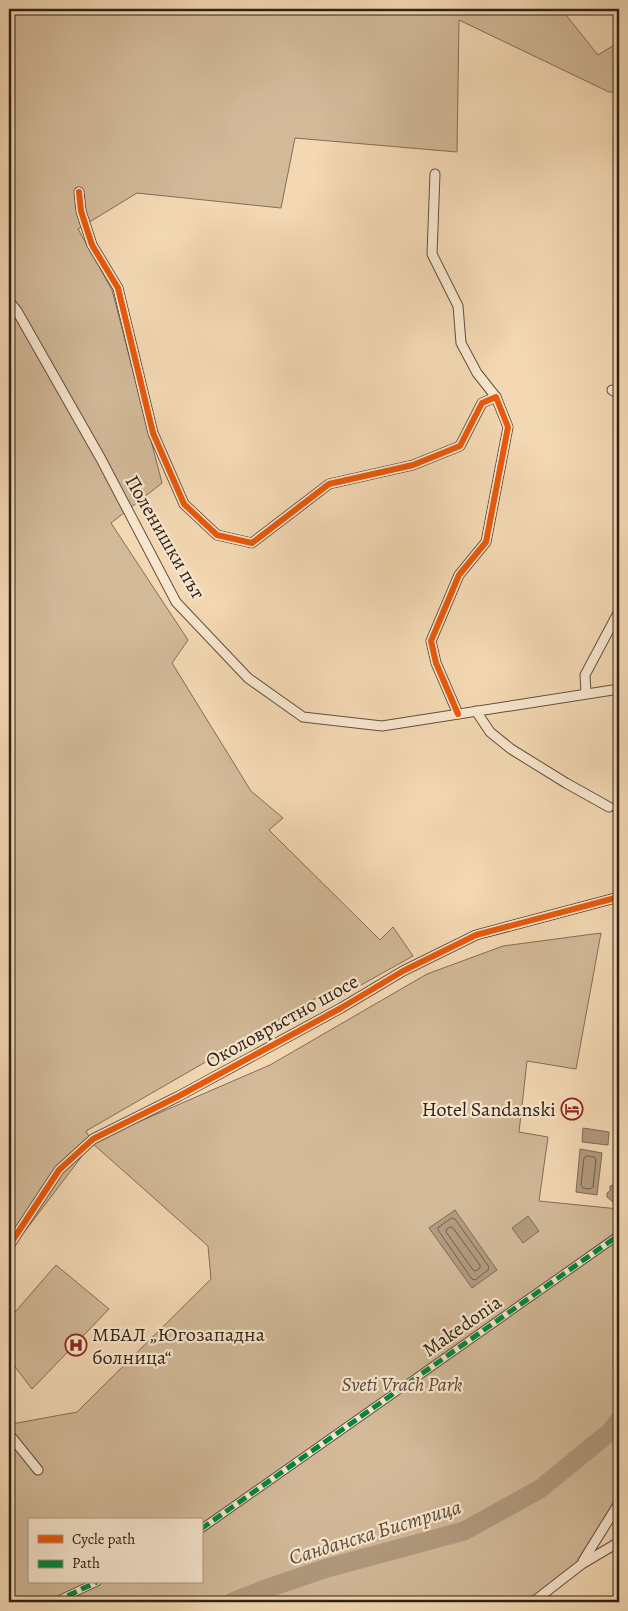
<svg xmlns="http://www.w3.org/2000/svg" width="628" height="1611" viewBox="0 0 628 1611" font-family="Alegreya,serif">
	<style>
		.green { fill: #d2b998; stroke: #826d58; fill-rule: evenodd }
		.water { fill: #b19a7e; stroke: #7e6a55 }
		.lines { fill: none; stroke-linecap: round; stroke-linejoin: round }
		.shore { stroke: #715e4a; stroke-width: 1 }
		.river { stroke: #b19a7e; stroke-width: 19 }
		.pedestrian-casing { stroke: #624f3e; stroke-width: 9 }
		.minor-casing { stroke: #624f3e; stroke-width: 11 }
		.pedestrian { stroke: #f7e6ce; stroke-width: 7 }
		.minor { stroke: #f7e6ce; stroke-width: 9 }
		.quiet { stroke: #00873e; stroke-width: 5; stroke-dasharray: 10 5; stroke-linecap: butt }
		.cycleway-casing { stroke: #f7e6ce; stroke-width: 9 }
		.cycleway { stroke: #e8590c; stroke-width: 6 }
		.labels { text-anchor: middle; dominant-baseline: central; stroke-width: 4.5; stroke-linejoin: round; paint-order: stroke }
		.street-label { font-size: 20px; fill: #312117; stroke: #f7e6ce }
		.poi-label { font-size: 20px; fill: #312117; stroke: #f7e6ce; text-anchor: end }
		.park-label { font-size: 20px; font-style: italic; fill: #594737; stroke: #f7e6ce }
		.water-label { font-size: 21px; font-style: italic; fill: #5e4b3b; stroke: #f7e6ce }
	</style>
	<rect width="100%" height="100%" fill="#f3d8b3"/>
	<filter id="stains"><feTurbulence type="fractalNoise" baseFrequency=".004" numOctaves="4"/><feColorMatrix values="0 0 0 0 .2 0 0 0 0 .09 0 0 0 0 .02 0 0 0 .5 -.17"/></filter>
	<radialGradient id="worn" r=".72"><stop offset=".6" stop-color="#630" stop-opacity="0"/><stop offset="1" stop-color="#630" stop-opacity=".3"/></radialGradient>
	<g class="green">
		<path d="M9,9H558L562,10L598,55L619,42V92H609L459,20L457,152L295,138L281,208L137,193L78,229L112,290L162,483L111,523L188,640L172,663L251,791L283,818L269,830L380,940L393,927L413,956L345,994L320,996L86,1131L92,1142L270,1065L427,974L503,946L601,933L576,1069L527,1061L519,1132L548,1137L539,1201L619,1209V1497L577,1565L526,1602H9V1420L12,1424L77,1412L211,1279L208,1246L92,1143L9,1252ZM29,1520H201V1582H29Z"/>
		<path d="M56,1265L109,1309L32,1389L9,1359V1346L13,1342L9,1335V1319Z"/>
	</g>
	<g class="water">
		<path d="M583,1128L609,1132L608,1145L582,1142Z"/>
		<path d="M580,1149L602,1153L597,1195L576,1192Z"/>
		<path d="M613,1185L615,1189L618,1190L619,1204L614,1203L607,1197V1193L610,1191V1186Z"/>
		<path d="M455,1210L497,1270L472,1288L429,1228Z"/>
		<path d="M528,1216L539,1231L523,1243L512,1228Z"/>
	</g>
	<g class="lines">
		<g class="shore">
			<path d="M587,1156L594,1157L596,1159L593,1187L590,1189L583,1188L581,1185L584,1158Z"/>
			<path d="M452,1218L455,1219L489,1267L488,1270L475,1280L472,1279L438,1230V1228Z"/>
			<path d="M451,1227L453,1228L480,1265V1268L476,1271L473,1270L446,1232L447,1229Z"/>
		</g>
		<path class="river" d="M232,1602L268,1588L327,1568L464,1531L540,1489L611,1431L619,1420"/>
		<g class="pedestrian-casing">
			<g id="pedestrian">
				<path d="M201,1529L619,1235"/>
				<path d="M54,1602L97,1582"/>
			</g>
		</g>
		<g class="minor-casing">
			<g id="minor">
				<path d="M435,174L432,254L458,306L461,343L477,373L496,397"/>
				<path d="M79,192L81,211L92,245L118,288L153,433L184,504L217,535L252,543L329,484L413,465L460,446L482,403L496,397L508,427L486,542L459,575L431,641L436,663L458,714"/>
				<path d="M9,301L17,311L101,459L176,602L248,678L303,717L382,726L619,689"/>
				<path d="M612,390L619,394"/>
				<path d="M586,693L585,675L619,611"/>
				<path d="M476,711L490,732L511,749L566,783L609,807"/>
				<path d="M9,1246L59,1170L93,1139L179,1096L341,1008L403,971L476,935L619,897"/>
				<path d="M9,1434L38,1470"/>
				<path d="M583,1561L619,1503"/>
				<path d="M533,1602L582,1564L619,1542"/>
			</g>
		</g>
		<use href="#pedestrian" class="pedestrian"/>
		<use href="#minor" class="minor"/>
		<g class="quiet">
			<path d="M201,1529L619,1235"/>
			<path d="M54,1602L97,1582"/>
		</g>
		<g class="cycleway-casing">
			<g id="cycleway">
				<path d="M79,192L81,211L92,245L118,288L153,433L184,504L217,535L252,543L329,484L413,465L460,446L482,403L496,397L508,427L486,542L459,575L431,641L436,663L458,714"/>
				<path d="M9,1246L59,1170L93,1139L179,1096L341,1008L403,971L476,935L619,897"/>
			</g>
		</g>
		<use href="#cycleway" class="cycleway"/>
	</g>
	<defs>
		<g id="hotel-ring" transform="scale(1.125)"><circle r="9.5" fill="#f7e6ce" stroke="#8f2418" stroke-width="1.5"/><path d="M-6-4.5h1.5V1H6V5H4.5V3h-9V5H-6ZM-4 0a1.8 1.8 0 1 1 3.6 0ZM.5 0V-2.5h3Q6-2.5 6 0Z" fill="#8f2418"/></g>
		<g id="hospital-ring" transform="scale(1.125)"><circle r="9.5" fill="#f7e6ce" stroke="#8f2418" stroke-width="1.5"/><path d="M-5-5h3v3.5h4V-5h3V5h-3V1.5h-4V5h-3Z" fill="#8f2418"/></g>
	</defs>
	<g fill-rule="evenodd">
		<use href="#hotel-ring" x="572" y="1109"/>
		<use href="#hospital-ring" x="76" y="1345"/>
	</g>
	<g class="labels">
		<g class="street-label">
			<text transform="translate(165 537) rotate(60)">Поленишки път</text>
			<text transform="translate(282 1021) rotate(-29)">Околовръстно шосе</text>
			<text transform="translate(462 1326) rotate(-35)">Makedonia</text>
		</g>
		<g class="poi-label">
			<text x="556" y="1109">Hotel Sandanski</text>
			<text x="92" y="1334" text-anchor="start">МБАЛ „Югозападна<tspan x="92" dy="23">болница“</tspan></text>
		</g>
		<g class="park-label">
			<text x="402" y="1384">Sveti Vrach Park</text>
		</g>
		<g class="water-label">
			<text transform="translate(375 1532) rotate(-17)">Санданска Бистрица</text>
		</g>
	</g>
	<rect width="628" height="1611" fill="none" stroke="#f3d8b3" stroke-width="30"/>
	<rect x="10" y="10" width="608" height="1591" fill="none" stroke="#312117" stroke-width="2.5"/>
	<rect x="15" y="15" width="598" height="1581" fill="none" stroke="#312117"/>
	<rect x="28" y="1518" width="175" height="65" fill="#f7e6ce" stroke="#a89785"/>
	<rect x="38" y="1535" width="25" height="8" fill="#e8590c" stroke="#a89785"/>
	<text x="72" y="1544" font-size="15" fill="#312117">Cycle path</text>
	<rect x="38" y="1560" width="25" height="8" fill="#00873e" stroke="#a89785"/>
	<text x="72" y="1568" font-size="15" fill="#312117">Path</text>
	<rect width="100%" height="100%" filter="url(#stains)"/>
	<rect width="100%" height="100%" fill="url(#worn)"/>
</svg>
